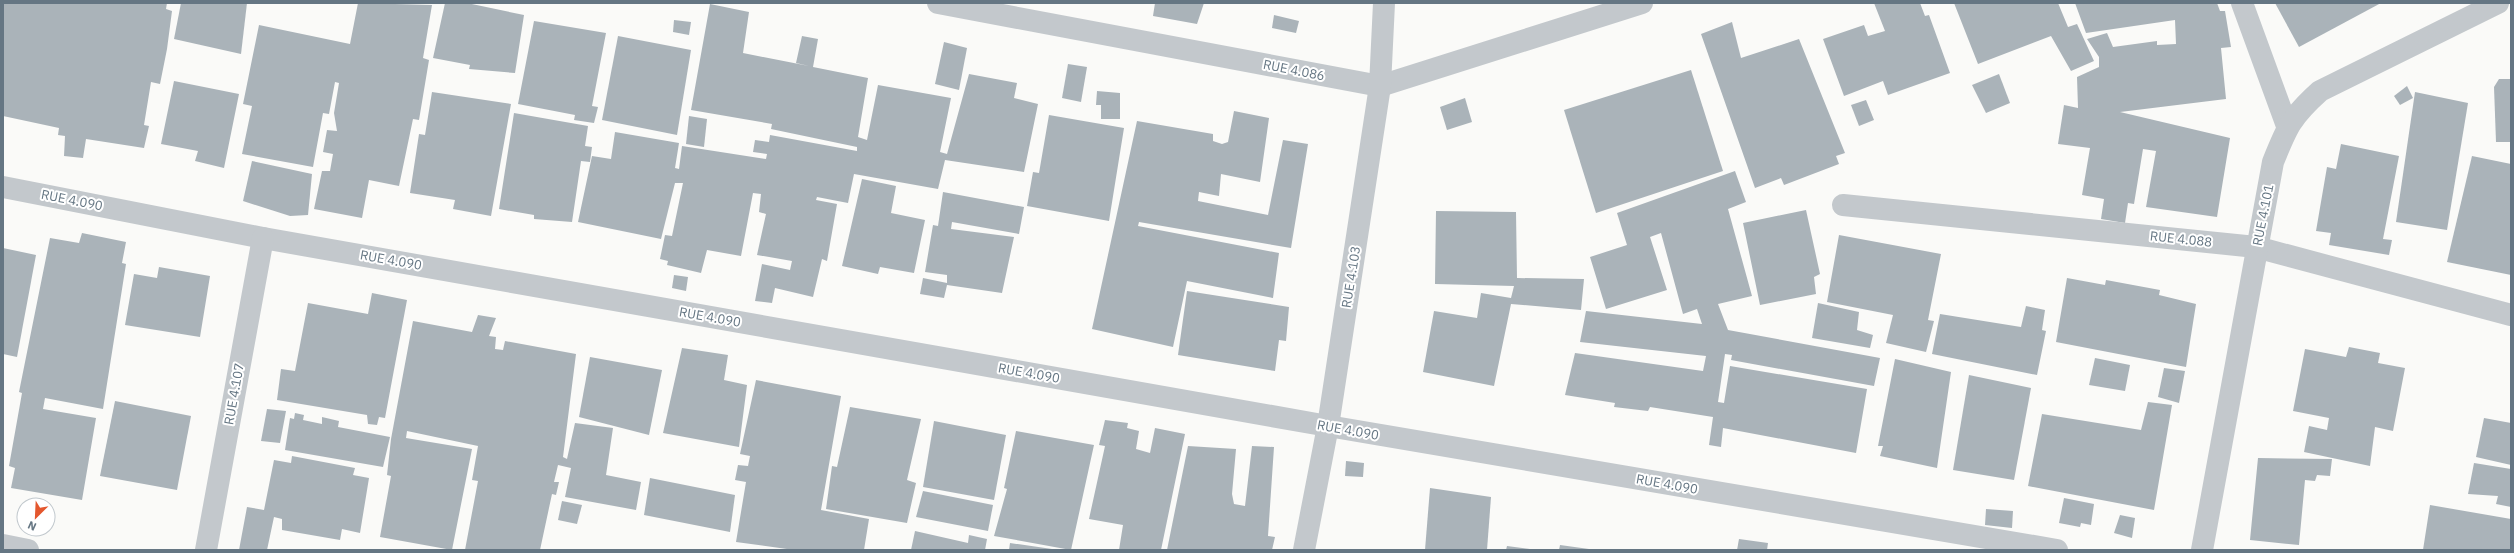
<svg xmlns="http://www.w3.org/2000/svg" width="2514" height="553" viewBox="0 0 2514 553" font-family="'IBM Plex Sans',sans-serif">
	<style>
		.building { fill: #aab3b9 }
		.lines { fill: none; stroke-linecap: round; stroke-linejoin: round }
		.minor { stroke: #c3c8cc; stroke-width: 22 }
		.labels { text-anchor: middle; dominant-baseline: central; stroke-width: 4; stroke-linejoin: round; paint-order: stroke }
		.street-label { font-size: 13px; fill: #657683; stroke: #fff }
	</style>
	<rect width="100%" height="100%" fill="#fafaf8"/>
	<g class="building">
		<path d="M3,3H167L166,9L172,11L167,49L160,84L151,82L144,125L149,126L144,148L86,139L83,158L64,156L65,136L58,135L59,128L3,116Z"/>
		<path d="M181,3H247L241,54L174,39Z"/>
		<path d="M358,3L432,5L423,58L429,60L419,120L413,119L399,186L369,180L362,218L314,209L322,171H330L333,154L323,152L327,130L337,131L334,113L339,83L335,82L329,114L323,113L313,167L242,154L252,106L243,104L259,25L350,44Z"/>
		<path d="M445,3H467L524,15L515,73L469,69L470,65L433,58Z"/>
		<path d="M1155,3H1204L1197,24L1153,16Z"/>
		<path d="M1874,3H1920L1925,16L1929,15L1950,73L1888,95L1883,81L1844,96L1823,39L1864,25L1868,36L1885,31Z"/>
		<path d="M1954,3H2058L2068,27L2077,24L2094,61L2071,71L2051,36L1978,64Z"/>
		<path d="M2075,3H2217L2220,11H2225L2231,47L2221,48L2226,99L2120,112L2230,138L2217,217L2146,207L2156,151L2143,149L2134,204L2128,203L2125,223L2101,219L2104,199L2082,195L2090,148L2058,144L2064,105L2078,108L2077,77L2099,67V57L2087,39L2107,33L2113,47L2157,41V45L2176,44L2175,20L2086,33Z"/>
		<path d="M2275,3H2381L2299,47Z"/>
		<path d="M710,4L749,12L743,53L809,66L796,63L802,36L818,39L813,67L868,78L858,137L867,140L878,85L951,98L940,152L947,154L969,74L1017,83L1014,98L1038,104L1024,172L945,160L938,189L854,174L848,203L817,197L816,200L837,204L827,261L822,259L813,297L775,288L772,303L755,301L762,264L790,270L792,261L757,255L766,214L759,212L761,194L753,193L741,256L707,250L701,273L667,265L668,261L660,259L665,235L672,236L683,183H675L661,239L578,222L592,156L611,159L615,132L679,143L675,168L679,169L682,146L766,159L767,154L753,152L755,140L769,142L770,135L857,151V147L771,129L772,124L691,110Z"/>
		<path d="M1274,15L1299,21L1296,33L1272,28Z"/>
		<path d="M674,20L691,22L689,35L673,32Z"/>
		<path d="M534,21L606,33L592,106L598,107L594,123L574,120L575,115L518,104Z"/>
		<path d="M1732,22L1741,58L1799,39L1845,153L1836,156L1839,164L1784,185L1781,178L1755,188L1701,34Z"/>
		<path d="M618,36L691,50L677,135L602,120Z"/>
		<path d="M944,42L967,48L959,90L935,84Z"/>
		<path d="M1068,64L1087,67L1081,102L1062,98Z"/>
		<path d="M1691,70L1723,171L1596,213L1564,110Z"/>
		<path d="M1999,74L2010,103L1986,113L1972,85Z"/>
		<path d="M2499,79H2511V142H2496L2494,87Z"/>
		<path d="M174,81L239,94L224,168L195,161L198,151L161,144Z"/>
		<path d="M2407,86L2413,98L2400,105L2394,96Z"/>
		<path d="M1097,91L1120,93V119H1101V105H1096Z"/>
		<path d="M432,92L511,104L491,216L453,209L455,200L410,193L419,134L425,135Z"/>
		<path d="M2415,92L2468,103L2447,230L2396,222Z"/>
		<path d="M1465,98L1472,122L1447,130L1440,107Z"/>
		<path d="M1866,100L1874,120L1859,126L1851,105Z"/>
		<path d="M1234,111L1269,118L1260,182L1221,174L1219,196L1199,192L1198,201L1268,215L1283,140L1308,144L1291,248L1139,222L1138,226L1279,253L1273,298L1187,281L1173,347L1092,329L1137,121L1213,134V141L1222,144L1228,142Z"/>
		<path d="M514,113L588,126L585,146L592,147L590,162L581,161L572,222L534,219V215L499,209Z"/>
		<path d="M1049,115L1124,128L1109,221L1027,206L1033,172L1039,173Z"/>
		<path d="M689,116L707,119L704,147L686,144Z"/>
		<path d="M2341,144L2399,156L2383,239L2392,240L2389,255L2329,245L2331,233L2316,231L2327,167L2336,169Z"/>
		<path d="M2472,156L2511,164V275L2447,262Z"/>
		<path d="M252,161L312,174L308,215L290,216L243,201Z"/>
		<path d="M1735,171L1746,202L1728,209L1752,296L1718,304L1728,330L1880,358L1874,386L1731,360L1732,355L1725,354L1718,402L1724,403L1730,366L1867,389L1856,453L1723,428L1721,447L1709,445L1713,417L1650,407L1648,411L1614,407L1615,403L1565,395L1575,353L1703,371L1706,356L1580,342L1586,311L1702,324L1697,309L1683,314L1661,233L1650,237L1667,290L1606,309L1590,257L1627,245L1617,213Z"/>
		<path d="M862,179L896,186L891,213L925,220L914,273L880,267L878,274L842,266Z"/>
		<path d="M943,192L1024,207L1019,234L952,222L951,229L1014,237L1002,293L947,285L944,298L920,294L923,278L947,283V275L925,272L933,225L938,226Z"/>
		<path d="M1806,210L1820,274L1814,277L1816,294L1760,305L1743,223Z"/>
		<path d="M1436,211L1516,212L1517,278L1584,279L1581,310L1511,304L1494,386L1423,372L1434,311L1477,318L1481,293L1511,298L1514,286L1435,284Z"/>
		<path d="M82,233L126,242L122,263L126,264L103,409L45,398L43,409L96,418L82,500L11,488L15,468L9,466L22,393L19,392L50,238L79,243Z"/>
		<path d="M1839,235L1941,254L1928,320L1934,321L1926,352L1886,343L1893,315L1827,302Z"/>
		<path d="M3,248L36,255L17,357L3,354Z"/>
		<path d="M159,267L210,276L200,337L125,325L134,274L157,278Z"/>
		<path d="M674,275L688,277L686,291L672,288Z"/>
		<path d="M2067,278L2105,285L2106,280L2160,290L2159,295L2196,304L2186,367L2056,342Z"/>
		<path d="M1187,291L1289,307L1286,341L1279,340L1275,371L1178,355Z"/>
		<path d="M372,293L407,300L385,418L379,417L377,425L368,424L367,415L277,400L281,369L295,371L308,303L368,314Z"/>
		<path d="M1818,303L1859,312L1857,330L1873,335L1870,348L1812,338Z"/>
		<path d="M2026,306L2045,310L2042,330L2046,331L2037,375L1932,354L1940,314L2021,327Z"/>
		<path d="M478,315L496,318L489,336L496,337L495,349L503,350L505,341L576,354L563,457L567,459L575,423L613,428L606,475L641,482L636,510L565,497L571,468L558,465L554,482H559L556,495L552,494L540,550H465L478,481L472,480L478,446L407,431L406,438L472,449L452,550L380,537L391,476L387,475L391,439L413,321L472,332Z"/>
		<path d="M2349,347L2380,353L2378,363L2405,368L2393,431L2375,427L2370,466L2304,452L2309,426L2327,430L2329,418L2293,411L2305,349L2346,357Z"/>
		<path d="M682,348L728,355L724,380L747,385L739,447L663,433Z"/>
		<path d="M590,357L662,370L649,435L579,417Z"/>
		<path d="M2095,358L2130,365L2125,391L2089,385Z"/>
		<path d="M1895,359L1951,372L1937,468L1880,456L1883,446H1878Z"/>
		<path d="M2164,368L2185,371L2179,403L2158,397Z"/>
		<path d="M1969,375L2031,388L2014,480L1953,470Z"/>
		<path d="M756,380L841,396L821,510L869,519L864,550H794L736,542L746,482L735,480L738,465L748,466L750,456L740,454Z"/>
		<path d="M115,401L191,416L177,490L100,476Z"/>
		<path d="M2148,402L2172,405L2154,510L2028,486L2042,414L2141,430Z"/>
		<path d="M850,407L921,419L907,480L916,483L907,523L826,509L832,466L837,467Z"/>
		<path d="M267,409L286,411L280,443L261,441Z"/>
		<path d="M295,413L304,415L303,420L322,424V417L339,421L338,427L390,437L383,467L285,450L290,418L294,419Z"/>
		<path d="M2484,418L2511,423V465L2476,457Z"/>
		<path d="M1105,420L1128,423L1127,428L1139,431L1136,449L1150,453L1155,428L1185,434L1161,550H1119L1123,525L1089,519L1105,446L1099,445Z"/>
		<path d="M934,421L1006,435L994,500L923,487Z"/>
		<path d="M1016,431L1094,445L1071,550L994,536L1007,489L1004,488Z"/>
		<path d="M1188,446L1236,449L1232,494L1234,504L1245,506L1252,446L1274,447L1268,536L1275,537L1272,550H1167Z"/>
		<path d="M292,456L355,468L353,475L369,478L360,533L342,529L340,540L282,530V519L274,517L267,550H239L247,507L264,510L274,460L291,463Z"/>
		<path d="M2258,458L2332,459L2330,476L2317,475L2315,481L2305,480L2299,545L2250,540Z"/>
		<path d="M1346,461L1364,463L1363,477L1345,476Z"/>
		<path d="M2474,463L2511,469V507L2496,504L2498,496L2468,494Z"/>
		<path d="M650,478L735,495L730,532L644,515Z"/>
		<path d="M1430,488L1491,497L1487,550H1425Z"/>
		<path d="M923,491L993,505L988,531L916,517Z"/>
		<path d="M2064,498L2094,504L2091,525L2081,523L2080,527L2059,523Z"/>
		<path d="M562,501L582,505L577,524L558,520Z"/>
		<path d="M2430,505L2511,519V550H2423Z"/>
		<path d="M1986,509L2013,511L2012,528L1985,525Z"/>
		<path d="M2120,515L2135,518L2132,538L2114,533Z"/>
		<path d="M915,531L968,543L969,535L987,539L985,550H911Z"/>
		<path d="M1739,539L1768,543L1767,550H1737Z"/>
		<path d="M1010,543L1052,549V550H1009Z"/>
		<path d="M1560,545L1589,549V550H1559Z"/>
		<path d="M1507,546L1530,549V550H1506Z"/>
	</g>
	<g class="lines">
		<g class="minor">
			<path d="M938,3L1380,86L1642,3"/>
			<path d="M2242,3L2287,126"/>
			<path d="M3,187L263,238L1328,426L2057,550"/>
			<path d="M1843,205L2256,247L2511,315"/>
			<path d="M3,545L28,550"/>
			<path d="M206,550L263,238"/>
			<path d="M1304,550L1328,426L1380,86L1384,3"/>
			<path d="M2202,550L2273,162C2287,127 2291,117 2320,91L2498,3"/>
		</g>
	</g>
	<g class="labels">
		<g class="street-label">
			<text transform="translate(1294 70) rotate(11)">RUE 4.086</text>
			<text transform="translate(72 200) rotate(11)">RUE 4.090</text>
			<text transform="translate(2263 215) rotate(-79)">RUE 4.101</text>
			<text transform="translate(2181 239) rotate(6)">RUE 4.088</text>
			<text transform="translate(391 260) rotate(10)">RUE 4.090</text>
			<text transform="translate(1351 277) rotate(-81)">RUE 4.103</text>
			<text transform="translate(710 317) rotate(10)">RUE 4.090</text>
			<text transform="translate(1029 373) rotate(10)">RUE 4.090</text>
			<text transform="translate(234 394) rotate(-80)">RUE 4.107</text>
			<text transform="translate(1348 430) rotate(10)">RUE 4.090</text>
			<text transform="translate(1667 484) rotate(10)">RUE 4.090</text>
		</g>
	</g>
	<rect width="2514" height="553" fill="none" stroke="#657683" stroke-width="8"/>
	<g transform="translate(36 517) rotate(204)"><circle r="19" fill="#ffffff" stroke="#c1c8cd"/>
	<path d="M0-3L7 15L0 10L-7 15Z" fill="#e4572e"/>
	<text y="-6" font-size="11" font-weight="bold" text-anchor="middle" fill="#657683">N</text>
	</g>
</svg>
